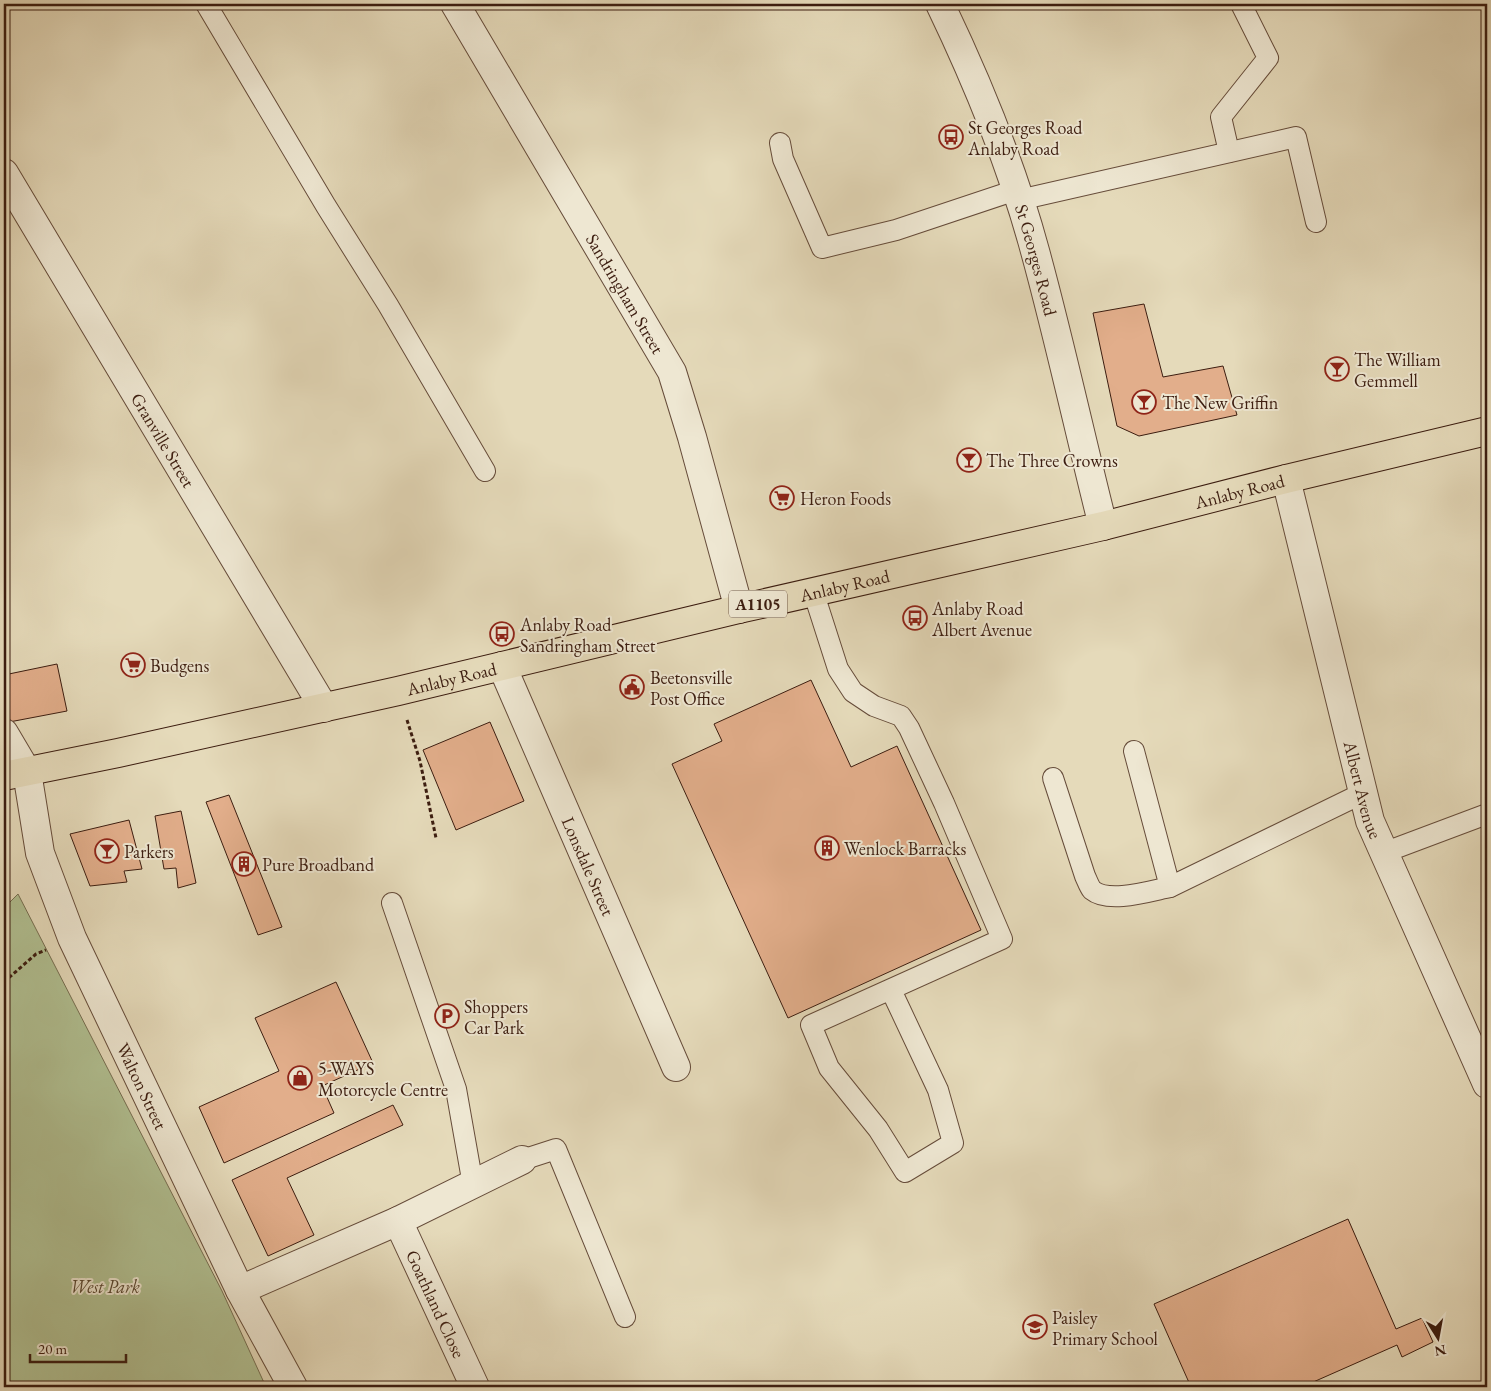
<svg xmlns="http://www.w3.org/2000/svg" width="1491" height="1391" viewBox="0 0 1491 1391" font-family="'EB Garamond',serif">
	<style>
		.green { fill: #b1c092; stroke: #766e51 }
		.building { fill: #e2ae8b; stroke: #3c1d10 }
		.lines { fill: none; stroke-linecap: round; stroke-linejoin: round }
		.lane-casing { stroke: #664c3a; stroke-width: 22 }
		.street-casing { stroke: #664c3a; stroke-width: 30 }
		.primary-casing { stroke: #3c1d10; stroke-width: 30 }
		.path { stroke: #3c1d10; stroke-width: 3; stroke-dasharray: 4 2.5; stroke-linecap: butt }
		.lane { stroke: #eee7d2; stroke-width: 20 }
		.street { stroke: #eee7d2; stroke-width: 28 }
		.primary { stroke: #e5daba; stroke-width: 28 }
		.labels { text-anchor: middle; dominant-baseline: central; stroke-width: 4; stroke-linejoin: round; paint-order: stroke }
		.shield { fill: #eee7d2; stroke: #715a4a; stroke-width: 1 }
		.shield-label { font-size: 16px; font-weight: bold; fill: #3c1d10 }
		.poi-label { font-size: 18px; fill: #3c1d10; stroke: #eee7d2; text-anchor: start }
		.street-label { font-size: 18px; fill: #3c1d10; stroke: #eee7d2 }
		.park-label { font-size: 18px; font-style: italic; fill: #594630; stroke: #eee7d2 }
	</style>
	<rect width="100%" height="100%" fill="#e5daba"/>
	<filter id="stains"><feTurbulence type="fractalNoise" baseFrequency=".004" numOctaves="4"/><feColorMatrix values="0 0 0 0 .2 0 0 0 0 .09 0 0 0 0 .02 0 0 0 .5 -.17"/></filter>
	<radialGradient id="worn" r=".72"><stop offset=".6" stop-color="#630" stop-opacity="0"/><stop offset="1" stop-color="#630" stop-opacity=".3"/></radialGradient>
	<path class="green" d="M18,894L222,1291L266,1387H4V908Z"/>
	<g class="building">
		<path d="M1144,304L1163,377L1223,366L1237,415L1139,436L1117,426L1093,313Z"/>
		<path d="M57,664L67,711L4,723V675Z"/>
		<path d="M811,680L851,767L897,746L981,930L788,1018L672,764L722,741L714,724Z"/>
		<path d="M490,722L524,801L456,830L423,750Z"/>
		<path d="M229,795L282,927L258,935L206,802Z"/>
		<path d="M181,811L196,883L178,888L176,868L164,869L155,816Z"/>
		<path d="M129,820L142,869L124,871L127,882L90,886L70,834Z"/>
		<path d="M336,982L373,1063L322,1086L334,1113L224,1163L199,1107L279,1071L255,1018Z"/>
		<path d="M393,1105L403,1125L287,1178L314,1235L268,1256L232,1180Z"/>
		<path d="M1348,1219L1396,1329L1422,1318L1433,1342L1402,1357L1397,1345L1302,1387H1191L1154,1304Z"/>
	</g>
	<g class="lines">
		<g class="lane-casing">
			<g id="lane">
				<path d="M206,4L326,206L388,305L485,471"/>
				<path d="M780,143L783,159L822,248L896,230L1016,190"/>
				<path d="M1229,152L1221,117L1268,58L1241,4"/>
				<path d="M1019,200L1296,137L1316,222"/>
				<path d="M813,591L838,669L853,692L874,706L901,716L909,728L944,803L1002,939L811,1025L829,1068L878,1129L905,1172L953,1143L938,1090L891,990"/>
				<path d="M1134,751L1170,887L1363,793"/>
				<path d="M1053,778L1085,876C1087,880 1089,886 1092,890C1109,904 1150,891 1170,887"/>
				<path d="M1383,853L1487,814"/>
				<path d="M392,903L456,1089L473,1185"/>
				<path d="M522,1160L556,1149L625,1317"/>
			</g>
		</g>
		<g class="street-casing">
			<g id="street">
				<path id="s1" d="M455,4L672,372L692,437L739,609"/>
				<path id="s2" d="M940,4C978,83 1012,166 1035,251C1060,342 1080,435 1103,526"/>
				<path id="s3" d="M4,173L324,708"/>
				<path id="s4" d="M1286,479L1370,821L1487,1084"/>
				<path id="s5" d="M502,666L676,1067"/>
				<path id="s6" d="M4,733L27,772L40,853L72,938L240,1290L293,1387"/>
				<path id="s7" d="M398,1221L475,1387"/>
				<path d="M240,1290L398,1221L522,1160"/>
			</g>
		</g>
		<g class="primary-casing">
			<g id="primary">
				<path id="s8" d="M4,776L118,753L398,691L739,609L1103,526L1286,479L1487,431"/>
			</g>
		</g>
		<g class="path">
			<path d="M407,720L420,761L436,838"/>
			<path d="M4,982L36,954L46,950"/>
		</g>
		<use href="#lane" class="lane"/>
		<use href="#street" class="street"/>
		<use href="#primary" class="primary"/>
	</g>
	<defs>
		<g id="bus-ring" transform="scale(1.25)"><circle r="9.5" fill="#eee7d2" stroke="#8f2418" stroke-width="1.5"/><path d="M-5-6H5V4H4V6H2V4H-2V6H-4V4H-5ZM-3.5-4V0h7V-4ZM-3.5 1.2v1.5H-2V1.2ZM2 1.2v1.5H3.5V1.2Z" fill="#8f2418"/></g>
		<g id="bar-ring" transform="scale(1.25)"><circle r="9.5" fill="#eee7d2" stroke="#8f2418" stroke-width="1.5"/><path d="M-6-5H6L.8 .8V4.5H3.5V6h-7V4.5H-.8V.8Z" fill="#8f2418"/></g>
		<g id="supermarket-ring" transform="scale(1.25)"><circle r="9.5" fill="#eee7d2" stroke="#8f2418" stroke-width="1.5"/><path d="M-6-5.5h2.5l.6 2H6L4.5 2H-2.5L-4.4-4H-6ZM-1.5 3.2a1.3 1.3 0 1 0 .1 0ZM3 3.2a1.3 1.3 0 1 0 .1 0Z" fill="#8f2418"/></g>
		<g id="civic-ring" transform="scale(1.25)"><circle r="9.5" fill="#eee7d2" stroke="#8f2418" stroke-width="1.5"/><path d="M-.6-6.5H3V-4.5H.6V-3L4-1V1h2V6H-6V1h2V-1L-.6-3ZM-1.2 2.5V6h2.4V2.5Z" fill="#8f2418"/></g>
		<g id="building-ring" transform="scale(1.25)"><circle r="9.5" fill="#eee7d2" stroke="#8f2418" stroke-width="1.5"/><path d="M-4-6H4V6H1V3H-1V6H-4ZM-2.5-4.3h1.7v1.8h-1.7ZM.8-4.3h1.7v1.8H.8ZM-2.5-1h1.7V.8h-1.7ZM.8-1h1.7V.8H.8Z" fill="#8f2418"/></g>
		<g id="parking-ring" transform="scale(1.25)"><circle r="9.5" fill="#eee7d2" stroke="#8f2418" stroke-width="1.5"/><path d="M-3.5-5.5H1a3.5 3.5 0 0 1 0 7H-1V5.5H-3.5ZM-1-3.4V-.6H.8a1.4 1.4 0 0 0 0-2.8Z" fill="#8f2418"/></g>
		<g id="shop-ring" transform="scale(1.25)"><circle r="9.5" fill="#eee7d2" stroke="#8f2418" stroke-width="1.5"/><path d="M-5-2.5h2.3a2.7 3.5 0 0 1 5.4 0H5L5.5 6h-11ZM-1.5-2.5h3a1.5 2.3 0 0 0-3 0Z" fill="#8f2418"/></g>
		<g id="school-ring" transform="scale(1.25)"><circle r="9.5" fill="#eee7d2" stroke="#8f2418" stroke-width="1.5"/><path d="M0-5L7-2L0 1L-7-2ZM-4 1L0 2.5L4 1V4Q0 6-4 4Z" fill="#8f2418"/></g>
	</defs>
	<g fill-rule="evenodd">
		<use href="#bus-ring" x="951" y="137"/>
		<use href="#bar-ring" x="1337" y="369"/>
		<use href="#bar-ring" x="1144" y="402"/>
		<use href="#bar-ring" x="969" y="460"/>
		<use href="#supermarket-ring" x="782" y="498"/>
		<use href="#bus-ring" x="915" y="618"/>
		<use href="#bus-ring" x="502" y="634"/>
		<use href="#supermarket-ring" x="133" y="665"/>
		<use href="#civic-ring" x="632" y="687"/>
		<use href="#building-ring" x="827" y="848"/>
		<use href="#bar-ring" x="107" y="851"/>
		<use href="#building-ring" x="244" y="864"/>
		<use href="#parking-ring" x="447" y="1016"/>
		<use href="#shop-ring" x="300" y="1078"/>
		<use href="#school-ring" x="1035" y="1327"/>
	</g>
	<g class="labels">
		<rect class="shield" x="729" y="590.5" width="58" height="27" rx="4"/>
		<g class="shield-label">
			<text x="758" y="604">A1105</text>
		</g>
		<g class="poi-label">
			<text x="968" y="127">St Georges Road<tspan x="968" dy="21">Anlaby Road</tspan></text>
			<text x="1354" y="359">The William<tspan x="1354" dy="21">Gemmell</tspan></text>
			<text x="1162" y="402">The New Griffin</text>
			<text x="986" y="460">The Three Crowns</text>
			<text x="800" y="498">Heron Foods</text>
			<text x="932" y="608">Anlaby Road<tspan x="932" dy="21">Albert Avenue</tspan></text>
			<text x="520" y="624">Anlaby Road<tspan x="520" dy="21">Sandringham Street</tspan></text>
			<text x="150" y="665">Budgens</text>
			<text x="650" y="677">Beetonsville<tspan x="650" dy="21">Post Office</tspan></text>
			<text x="844" y="848">Wenlock Barracks</text>
			<text x="124" y="851">Parkers</text>
			<text x="262" y="864">Pure Broadband</text>
			<text x="464" y="1006">Shoppers<tspan x="464" dy="21">Car Park</tspan></text>
			<text x="318" y="1068">5-WAYS<tspan x="318" dy="21">Motorcycle Centre</tspan></text>
			<text x="1052" y="1317">Paisley<tspan x="1052" dy="21">Primary School</tspan></text>
		</g>
		<g class="street-label">
			<text stroke="none"><textPath href="#s2" startOffset="274">St Georges Road</textPath></text>
			<text stroke="none"><textPath href="#s1" startOffset="336">Sandringham Street</textPath></text>
			<text stroke="none"><textPath href="#s3" startOffset="311">Granville Street</textPath></text>
			<text stroke="none"><textPath href="#s8" startOffset="1268">Anlaby Road</textPath></text>
			<text stroke="none"><textPath href="#s8" startOffset="862">Anlaby Road</textPath></text>
			<text stroke="none"><textPath href="#s8" startOffset="458">Anlaby Road</textPath></text>
			<text stroke="none"><textPath href="#s4" startOffset="320">Albert Avenue</textPath></text>
			<text stroke="none"><textPath href="#s5" startOffset="218">Lonsdale Street</textPath></text>
			<text stroke="none"><textPath href="#s6" startOffset="382">Walton Street</textPath></text>
			<text stroke="none"><textPath href="#s7" startOffset="91">Goathland Close</textPath></text>
		</g>
		<g class="park-label">
			<text x="105" y="1286">West Park</text>
		</g>
	</g>
	<rect width="1491" height="1391" fill="none" stroke="#e5daba" stroke-width="20"/>
	<rect x="5" y="5" width="1481" height="1381" fill="none" stroke="#3c1d10" stroke-width="2.5"/>
	<rect x="10" y="10" width="1471" height="1371" fill="none" stroke="#3c1d10"/>
	<g transform="translate(1438 1338) rotate(169)" stroke="#eee7d2" stroke-width="4" paint-order="stroke">
	<path d="M0-4L9 19L0 12L-9 19Z" fill="#3c1d10"/>
	<text y="-8" font-size="14" font-weight="bold" text-anchor="middle" fill="#3c1d10">N</text>
	</g>
	<path d="M30 1354v8h96v-8" fill="none" stroke="#3c1d10" stroke-width="2.5"/>
	<text x="38" y="1354" font-size="15" fill="#3c1d10" stroke="#eee7d2" stroke-width="4" paint-order="stroke">20 m</text>
	<rect width="100%" height="100%" filter="url(#stains)"/>
	<rect width="100%" height="100%" fill="url(#worn)"/>
</svg>
